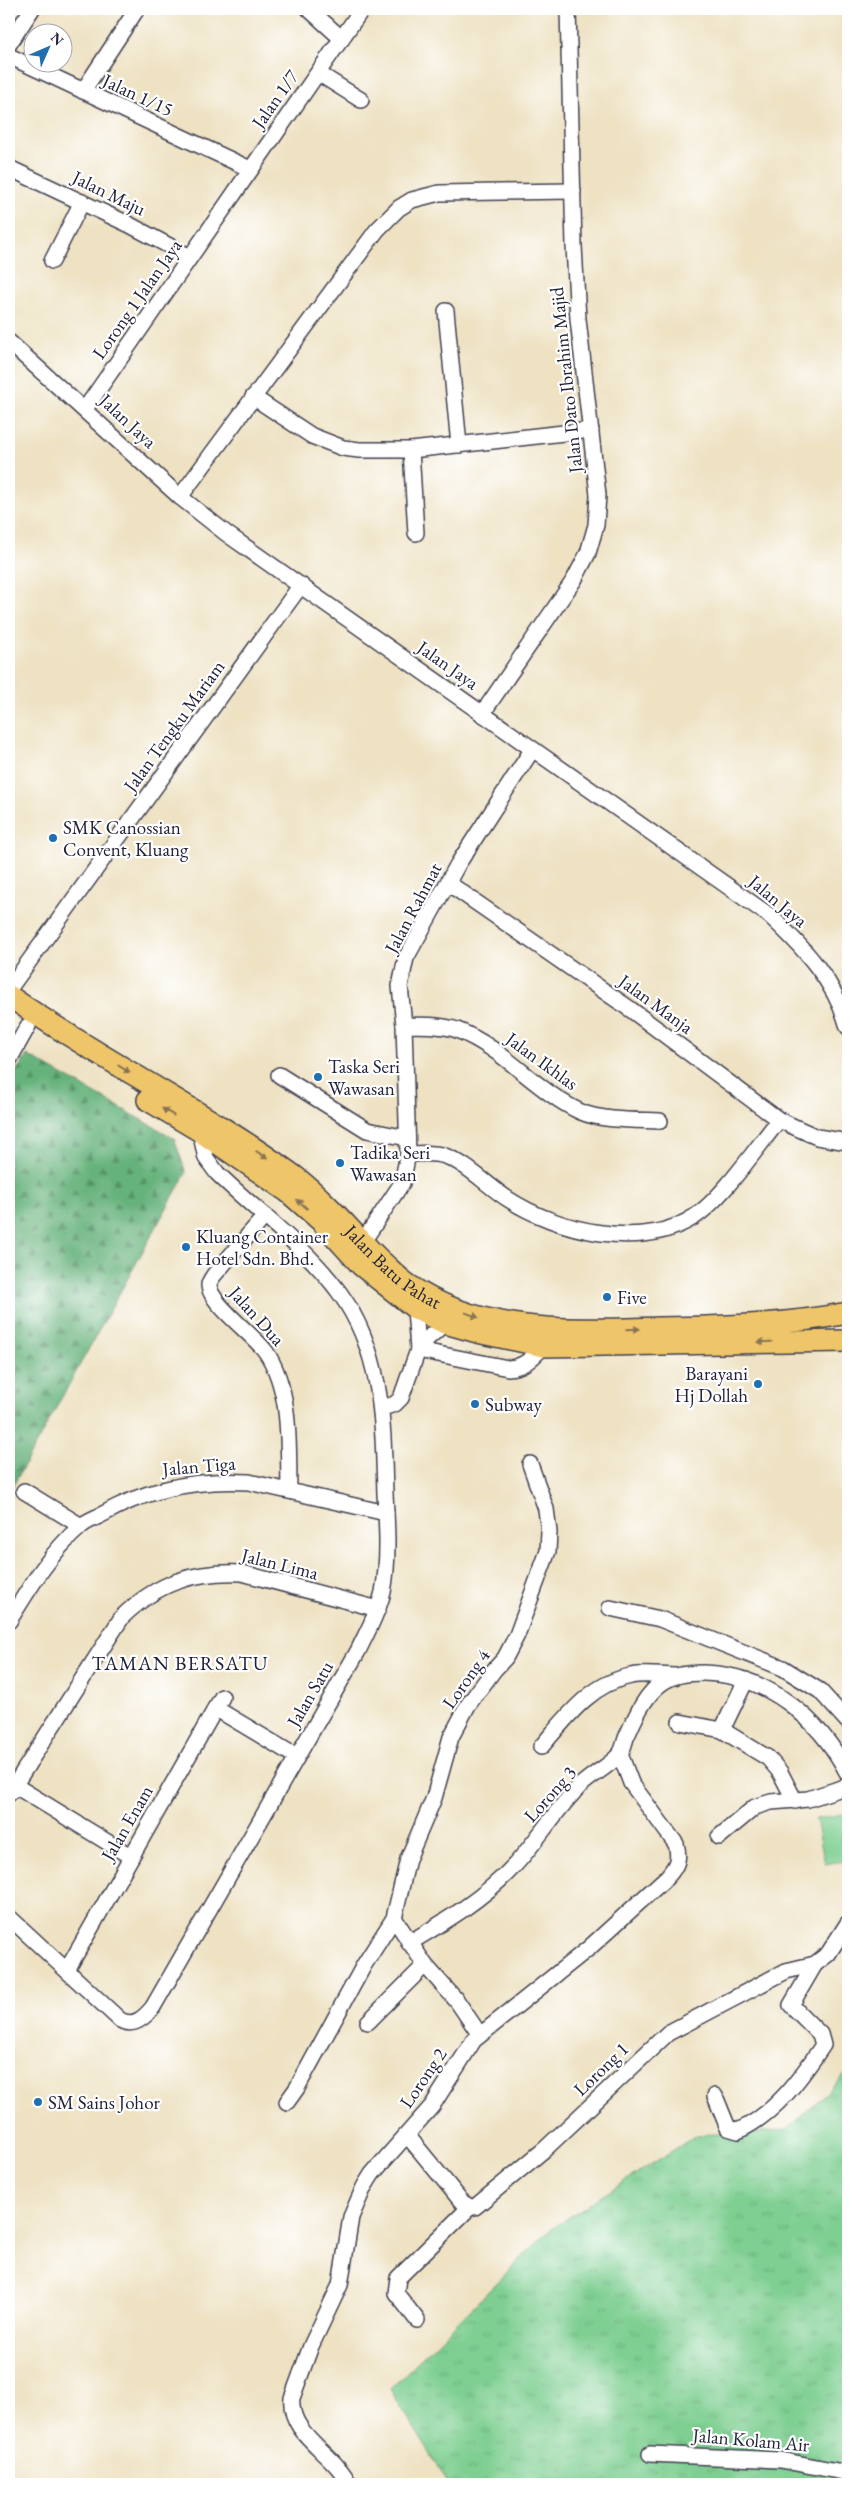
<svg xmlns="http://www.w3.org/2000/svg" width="857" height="2493" viewBox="0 0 857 2493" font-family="'EB Garamond',serif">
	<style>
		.grass { fill: url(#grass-tufts); stroke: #507866 }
		.forest { fill: url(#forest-firs); stroke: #446a5b }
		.garden { fill: #7ecf91; stroke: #507866 }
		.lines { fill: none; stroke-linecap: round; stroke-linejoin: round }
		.minor-casing { stroke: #413f4f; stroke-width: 18 }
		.highway-casing { stroke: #413f4f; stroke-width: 24 }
		.minor { stroke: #fff; stroke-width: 15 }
		.highway { stroke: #eec569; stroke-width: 21 }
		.oneway { fill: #887452 }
		.poi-dot { fill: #1f6fb2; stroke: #fff; stroke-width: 2 }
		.labels { text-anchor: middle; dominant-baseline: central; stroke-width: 4.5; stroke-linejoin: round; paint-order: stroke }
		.street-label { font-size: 19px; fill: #22223b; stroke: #fff }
		.poi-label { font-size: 19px; fill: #22223b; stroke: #fff; text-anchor: start }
		.neighbourhood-label { font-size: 20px; letter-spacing: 1px; fill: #22223b; stroke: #fff }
	</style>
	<defs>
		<pattern id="grass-tufts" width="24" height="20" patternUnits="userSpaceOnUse" patternTransform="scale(1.25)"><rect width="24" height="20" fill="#7ecf91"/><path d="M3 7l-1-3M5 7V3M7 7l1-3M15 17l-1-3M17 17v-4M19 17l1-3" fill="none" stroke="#6db17e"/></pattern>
		<pattern id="forest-firs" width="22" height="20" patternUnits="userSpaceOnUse" patternTransform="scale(1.25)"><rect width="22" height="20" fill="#66b27b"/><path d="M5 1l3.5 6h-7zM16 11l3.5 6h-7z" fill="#549066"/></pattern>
	</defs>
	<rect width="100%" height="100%" fill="#fff"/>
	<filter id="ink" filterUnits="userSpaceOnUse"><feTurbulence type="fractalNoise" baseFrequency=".02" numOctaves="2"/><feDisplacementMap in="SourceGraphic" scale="10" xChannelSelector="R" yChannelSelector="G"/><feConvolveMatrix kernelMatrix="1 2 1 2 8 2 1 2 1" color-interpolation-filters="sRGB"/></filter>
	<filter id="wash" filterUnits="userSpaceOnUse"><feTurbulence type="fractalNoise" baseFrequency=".0096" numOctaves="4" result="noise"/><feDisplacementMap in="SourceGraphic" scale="20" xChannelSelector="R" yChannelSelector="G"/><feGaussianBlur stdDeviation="1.12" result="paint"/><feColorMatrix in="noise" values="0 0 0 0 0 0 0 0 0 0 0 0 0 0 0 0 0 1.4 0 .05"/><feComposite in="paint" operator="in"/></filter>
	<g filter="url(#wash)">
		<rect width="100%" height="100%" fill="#eee2c3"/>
		<path class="grass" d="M848,2072V2484H449L390,2389L552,2228L697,2135L787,2130Z"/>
		<path class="forest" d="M27,1055L174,1138L186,1173L9,1493V1082Z"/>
		<path class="garden" d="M848,1813V1860L825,1864L816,1819Z"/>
	</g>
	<g filter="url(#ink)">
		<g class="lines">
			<g class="minor-casing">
				<g id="minor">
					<path d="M309,9L342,39"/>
					<path d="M9,44L32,9"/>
					<path d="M9,56L250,169"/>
					<path d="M318,73L361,100"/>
					<path d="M83,91L137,9"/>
					<path d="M9,168L130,225L190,257"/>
					<path d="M52,261L82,202"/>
					<path d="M446,311L459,445"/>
					<path d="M9,342L180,497L227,534L770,916C804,948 835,981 848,1027"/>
					<path d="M253,397L312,436L343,448L359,450H411L591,430"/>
					<path d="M85,409L362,9"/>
					<path d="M411,450L416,533"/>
					<path d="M180,497L377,230L399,208L412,200L439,193L573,191"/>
					<path d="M482,714L574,580L588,553L596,525L598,495L578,319L574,246L568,9"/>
					<path d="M448,883L630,1009L779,1120L817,1137L848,1142"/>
					<path d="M9,989L301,585"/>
					<path d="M404,1025C421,1026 441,1024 457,1030C504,1048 537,1092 581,1112C602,1121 637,1120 660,1121"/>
					<path d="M9,1060L28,1026"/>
					<path d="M279,1075L367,1130L407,1138"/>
					<path d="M408,1154C420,1154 433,1152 445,1156C466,1163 489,1187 508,1199C557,1231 641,1251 694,1217C722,1199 757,1147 779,1120"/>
					<path d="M265,1216L214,1275C212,1278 209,1282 209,1285C209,1303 255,1336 266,1352C292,1391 288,1446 289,1490"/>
					<path d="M362,1243L402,1183L408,1154L404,1025L400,986L406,958L458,864L532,750"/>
					<path d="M419,1346L445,1323"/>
					<path d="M418,1350L508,1368C525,1367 533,1357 544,1346"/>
					<path d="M382,1408L395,1404L401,1398L418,1350L415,1308"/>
					<path d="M24,1491L81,1526"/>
					<path d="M610,1608L660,1619L783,1668L820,1691L848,1722"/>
					<path d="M9,1621C30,1587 50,1553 80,1527C86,1521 96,1518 103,1514C149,1488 197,1479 249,1482L386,1513"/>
					<path d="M215,1708L297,1757"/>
					<path d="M680,1722L722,1730L768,1758L780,1772L795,1801"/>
					<path d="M722,1730L746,1680"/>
					<path d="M541,1747C566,1718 591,1683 631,1676C645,1673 661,1676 675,1676"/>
					<path d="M14,1785L130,1856"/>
					<path d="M9,1794L122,1617C158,1582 194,1571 242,1573L378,1609"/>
					<path d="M719,1837L755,1807L771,1802L808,1799L848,1786"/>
					<path d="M9,1917L120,2020C134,2028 145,2017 153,2007L358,1651C367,1632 378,1613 383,1592C389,1560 387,1527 385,1494C383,1422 383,1352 339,1292C305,1246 257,1212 217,1173L206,1158L200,1131"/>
					<path d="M394,1918L425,1965L457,2001L480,2035"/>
					<path d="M409,1943C446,1921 483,1899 513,1867C535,1844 552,1815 575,1791C587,1777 606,1769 619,1755C623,1751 624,1744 626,1738C635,1718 644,1695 663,1682C675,1674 690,1673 703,1673C767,1674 820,1719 848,1774"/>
					<path d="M67,1970L222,1697"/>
					<path d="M368,2022L425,1965"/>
					<path d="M715,2096L728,2128L738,2131C776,2113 800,2079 823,2045L820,2034L791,2005L815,1964"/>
					<path d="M287,2102L297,2088L364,1965L394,1918L408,1859L434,1798L451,1737L468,1705L494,1670L505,1658L517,1635L548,1551L549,1532L546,1509L530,1464"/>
					<path d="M407,2135L462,2202L470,2207H475L545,2149L668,2033L786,1971L815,1964L828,1954L848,1923"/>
					<path d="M417,2320L396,2293L398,2278L470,2207"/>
					<path d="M650,2454L780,2460L848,2473"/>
					<path d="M349,2484C335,2453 288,2435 292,2398L311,2346L340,2285L351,2217L364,2187L372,2174L432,2106L474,2040L589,1948L667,1877C677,1866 680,1858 676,1844L631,1783L620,1754"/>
				</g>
			</g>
			<g class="highway-casing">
				<g id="highway">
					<path id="s1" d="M9,996C101,1060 203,1110 294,1176C326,1200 353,1234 382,1262C390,1269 398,1278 407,1284C481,1336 574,1330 659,1328C722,1327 786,1325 848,1313"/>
					<path d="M148,1100L200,1131L287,1191L321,1221L361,1265L415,1308L445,1323L477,1332L544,1346L848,1341"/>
				</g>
			</g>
			<use href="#minor" class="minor"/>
			<use href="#highway" class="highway"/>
		</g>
		<defs><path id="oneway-solid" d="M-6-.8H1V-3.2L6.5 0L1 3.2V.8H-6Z" transform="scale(1.25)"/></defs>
		<g class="oneway">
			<use href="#oneway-solid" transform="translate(124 1069) rotate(31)"/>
			<use href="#oneway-solid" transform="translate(168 1112) rotate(-149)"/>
			<use href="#oneway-solid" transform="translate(262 1155) rotate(33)"/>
			<use href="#oneway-solid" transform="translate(302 1204) rotate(-139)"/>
			<use href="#oneway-solid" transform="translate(472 1315) rotate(21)"/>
			<use href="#oneway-solid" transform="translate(633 1329) rotate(-1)"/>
			<use href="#oneway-solid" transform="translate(765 1342) rotate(179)"/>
		</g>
	</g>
	<g class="poi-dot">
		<circle cx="53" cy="838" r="5"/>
		<circle cx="318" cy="1077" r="5"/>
		<circle cx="340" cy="1163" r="5"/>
		<circle cx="186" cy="1247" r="5"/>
		<circle cx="607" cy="1297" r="5"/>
		<circle cx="758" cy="1384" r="5"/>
		<circle cx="475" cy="1404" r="5"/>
		<circle cx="38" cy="2102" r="5"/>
	</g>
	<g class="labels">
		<g class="street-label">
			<text transform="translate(138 95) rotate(25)">Jalan 1/15</text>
			<text transform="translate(275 99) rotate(-55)">Jalan 1/7</text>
			<text transform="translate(109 193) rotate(26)">Jalan Maju</text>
			<text transform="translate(137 299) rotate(-55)">Lorong 1 Jalan Jaya</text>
			<text transform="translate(566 380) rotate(-96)">Jalan Dato Ibrahim Majid</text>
			<text transform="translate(128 421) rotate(43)">Jalan Jaya</text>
			<text transform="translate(448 665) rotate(35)">Jalan Jaya</text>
			<text transform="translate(174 726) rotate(-54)">Jalan Tengku Mariam</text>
			<text transform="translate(778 901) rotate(40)">Jalan Jaya</text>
			<text transform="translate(413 908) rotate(-62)">Jalan Rahmat</text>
			<text transform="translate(656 1004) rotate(36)">Jalan Manja</text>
			<text transform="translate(542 1061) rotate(36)">Jalan Ikhlas</text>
			<text stroke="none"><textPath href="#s1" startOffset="472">Jalan Batu Pahat</textPath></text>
			<text transform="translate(257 1316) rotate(48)">Jalan Dua</text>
			<text transform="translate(199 1466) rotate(-5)">Jalan Tiga</text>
			<text transform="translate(280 1564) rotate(14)">Jalan Lima</text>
			<text transform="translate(466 1679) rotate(-55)">Lorong 4</text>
			<text transform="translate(310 1694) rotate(-60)">Jalan Satu</text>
			<text transform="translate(550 1794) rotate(-48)">Lorong 3</text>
			<text transform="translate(127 1823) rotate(-60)">Jalan Enam</text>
			<text transform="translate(601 2069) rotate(-44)">Lorong 1</text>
			<text transform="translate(423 2078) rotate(-56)">Lorong 2</text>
			<text transform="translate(751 2440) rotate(5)">Jalan Kolam Air</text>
		</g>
		<g class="poi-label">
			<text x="63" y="827">SMK Canossian<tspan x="63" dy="22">Convent, Kluang</tspan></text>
			<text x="328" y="1066">Taska Seri<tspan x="328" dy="22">Wawasan</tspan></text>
			<text x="350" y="1152">Tadika Seri<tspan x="350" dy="22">Wawasan</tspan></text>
			<text x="196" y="1236">Kluang Container<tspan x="196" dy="22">Hotel Sdn. Bhd.</tspan></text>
			<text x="617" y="1297">Five</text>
			<text x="748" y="1373" text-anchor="end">Barayani<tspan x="748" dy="22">Hj Dollah</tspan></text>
			<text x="485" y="1404">Subway</text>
			<text x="48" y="2102">SM Sains Johor</text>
		</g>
		<g class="neighbourhood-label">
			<text x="180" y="1663">TAMAN BERSATU</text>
		</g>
	</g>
	<rect width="857" height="2493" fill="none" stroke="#fff" stroke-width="30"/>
	<g transform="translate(48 48) rotate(45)"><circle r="24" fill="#ffffff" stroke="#a7a7b1"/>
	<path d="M0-4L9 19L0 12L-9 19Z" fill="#1f6fb2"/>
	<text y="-8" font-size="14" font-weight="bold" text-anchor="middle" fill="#22223b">N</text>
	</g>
</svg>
